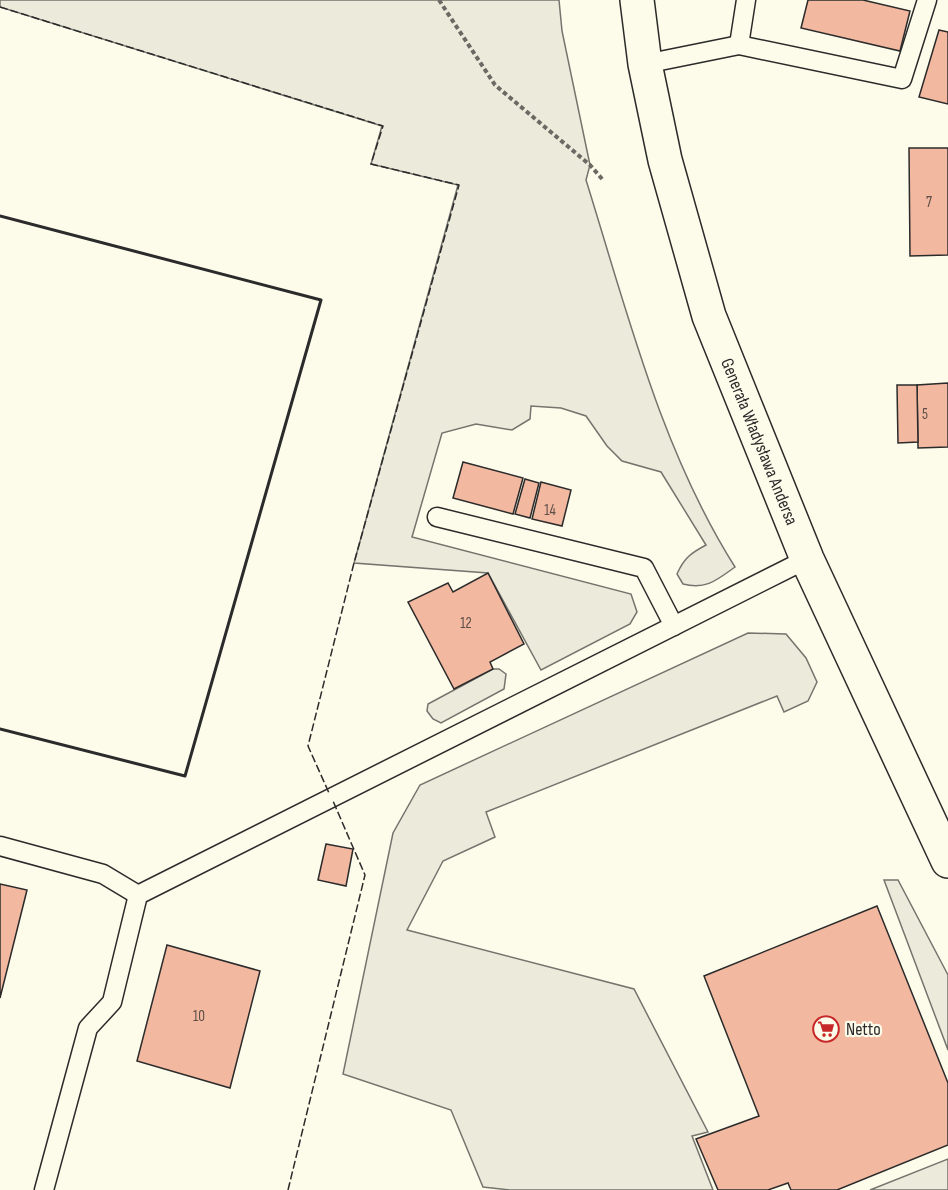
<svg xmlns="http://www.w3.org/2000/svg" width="948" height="1190" viewBox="0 0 948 1190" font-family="'Sofia Sans Condensed',sans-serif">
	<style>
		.green { fill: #ecebdb; stroke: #74746e; stroke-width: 1.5 }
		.building { fill: #f2b8a0; stroke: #2b2b2b; stroke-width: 1.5 }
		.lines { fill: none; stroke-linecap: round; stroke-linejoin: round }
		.service-casing { stroke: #2b2b2b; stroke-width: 21 }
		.secondary-casing { stroke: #2b2b2b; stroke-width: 36 }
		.path { stroke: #6a6964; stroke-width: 4; stroke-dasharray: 4.5 3; stroke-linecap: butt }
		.service { stroke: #fdfbea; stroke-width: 18 }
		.secondary { stroke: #fdfbea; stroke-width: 33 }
		.fence { stroke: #2b2b2b; stroke-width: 1.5; stroke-dasharray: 8 3; stroke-linecap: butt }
		.wall { stroke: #2b2b2b; stroke-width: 3 }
		.labels { text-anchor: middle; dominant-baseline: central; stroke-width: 4.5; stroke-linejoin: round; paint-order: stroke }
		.number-label { font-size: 15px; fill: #5d4e48 }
		.street-label { font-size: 18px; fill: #2b2b2b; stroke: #fdfbea }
		.poi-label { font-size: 18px; fill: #2b2b2b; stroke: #fdfbea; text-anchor: start }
	</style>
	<rect width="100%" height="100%" fill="#fdfbea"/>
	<g class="green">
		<path d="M0,0H559L562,31L590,165L586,180C627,311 661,450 735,567C717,580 706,590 683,584L677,574C684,558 691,553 706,545L661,472L622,461L607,446L586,416L561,408L531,406L530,419L512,430L476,424L442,433L412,537L631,594L637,612L630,624L541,670L488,573L354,563L458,185L371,164L382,126L0,7Z"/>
		<path d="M748,633L786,634L806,658L817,682L808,701L784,712L777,696L486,812L495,837L443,861L407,930L634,989L708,1132L692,1136L713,1190H510L483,1187L451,1110L343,1074L393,833L420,785Z"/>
		<path d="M493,669H499L506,674L504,689L441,723L433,719L427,711L428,704Z"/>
		<path d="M884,880H898L948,975V1050Z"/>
		<path d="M948,1159V1190H870Z"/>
	</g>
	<g class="building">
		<path d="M808,0H863L910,11L900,51L801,28Z"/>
		<path d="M939,30L948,32V104L919,97Z"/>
		<path d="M909,148H948V255L910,256Z"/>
		<path d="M948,383V447L918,448L917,385Z"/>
		<path d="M897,385H917L918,442L898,443Z"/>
		<path d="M463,462L523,478L513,514L453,498Z"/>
		<path d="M525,479L539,483L530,518L515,514Z"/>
		<path d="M541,482L571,490L562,526L532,519Z"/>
		<path d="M488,573L524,644L490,662L493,669L454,689L408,602L448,583L453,592Z"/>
		<path d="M326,844L353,849L346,886L318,880Z"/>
		<path d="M0,884L27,890L0,998Z"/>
		<path d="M877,906L948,1083V1145L837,1190H791L788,1183L768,1190H718L696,1139L759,1116L704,976Z"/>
		<path d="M167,945L260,971L230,1088L137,1061Z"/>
	</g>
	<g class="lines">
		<g class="service-casing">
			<g id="service">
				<path d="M739,45L746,0"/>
				<path d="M645,64L739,45L902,79L927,0"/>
				<path d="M437,517L644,568L674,626"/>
				<path d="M0,846L103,874L138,895"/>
				<path d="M44,1190L88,1028L112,1002L138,895L807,559"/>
			</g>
		</g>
		<g class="secondary-casing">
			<g id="secondary">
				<path id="s1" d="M637,0L645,64L665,160L709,316L807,559L948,861"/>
			</g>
		</g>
		<path class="path" d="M439,0L495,85L590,165L603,180"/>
		<use href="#service" class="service"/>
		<use href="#secondary" class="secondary"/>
		<g class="fence">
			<path d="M0,7L383,126L371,164L459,185L354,563L308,746L329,793"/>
			<path d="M288,1190L365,875L333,801"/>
		</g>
		<path class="wall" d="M0,216L321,300L185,776L0,729"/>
	</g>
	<defs>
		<g id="supermarket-ring" transform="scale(1.35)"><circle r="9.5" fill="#fdfbea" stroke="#c62828" stroke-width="1.5"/><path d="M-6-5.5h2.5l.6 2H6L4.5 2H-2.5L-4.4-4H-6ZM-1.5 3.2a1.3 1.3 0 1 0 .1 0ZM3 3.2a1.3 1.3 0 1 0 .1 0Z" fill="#c62828"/></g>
	</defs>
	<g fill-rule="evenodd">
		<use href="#supermarket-ring" x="826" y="1029"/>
	</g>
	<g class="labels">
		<g class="number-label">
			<text x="929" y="202">7</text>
			<text x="925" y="414">5</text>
			<text x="550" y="510">14</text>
			<text x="466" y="623">12</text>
			<text x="199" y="1016">10</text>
		</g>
		<g class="street-label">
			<text stroke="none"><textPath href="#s1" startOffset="460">Generała Władysława Andersa</textPath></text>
		</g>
		<g class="poi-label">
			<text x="846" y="1029">Netto</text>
		</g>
	</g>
</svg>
